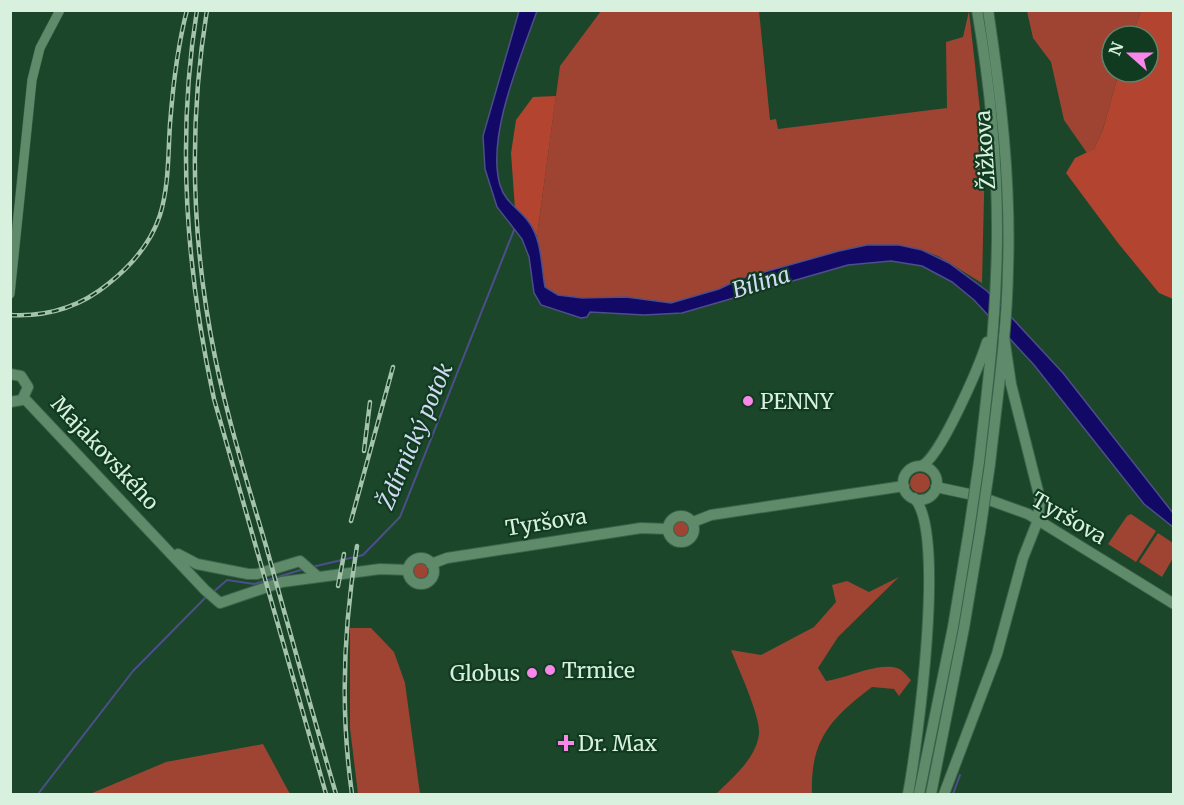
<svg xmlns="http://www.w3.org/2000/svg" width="1184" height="805" viewBox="0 0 1184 805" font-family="Merriweather,serif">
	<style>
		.green { fill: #9f4433 }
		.forest { fill: #b24430 }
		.water { fill: #120966; stroke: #4d4e8a; stroke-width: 1.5 }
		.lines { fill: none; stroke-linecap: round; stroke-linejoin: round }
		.stream { stroke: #4d4e8a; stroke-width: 2 }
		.tertiary-casing { stroke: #3c634a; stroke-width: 10 }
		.secondary-casing { stroke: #3c634a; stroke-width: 12 }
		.tertiary { stroke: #5f8b6b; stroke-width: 9 }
		.secondary { stroke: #5f8b6b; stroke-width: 10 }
		.rail-casing { stroke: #a5c2ad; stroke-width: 4.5 }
		.rail { stroke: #103b20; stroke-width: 2; stroke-dasharray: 7; stroke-linecap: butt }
		.secondary-bridge-casing { stroke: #3c634a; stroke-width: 12; stroke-linecap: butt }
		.secondary-bridge { stroke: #5f8b6b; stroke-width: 10 }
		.poi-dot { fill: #f987e9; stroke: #103b20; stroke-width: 2 }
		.labels { text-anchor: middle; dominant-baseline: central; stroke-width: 4.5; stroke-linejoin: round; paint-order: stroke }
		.street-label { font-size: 21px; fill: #d8f0de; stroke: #103b20 }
		.poi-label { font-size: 21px; fill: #d8f0de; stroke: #103b20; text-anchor: start }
		.water-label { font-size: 22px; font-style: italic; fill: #d2d9f2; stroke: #103b20 }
	</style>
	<rect width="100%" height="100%" fill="#1b462a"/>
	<g class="green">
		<path d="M601,11H759L770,120L776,119L778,129L947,108L946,42L963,37L969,11L985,155L982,283L938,256L922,250L899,245H867L740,279L719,289L671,303L626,297L582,298L558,295L544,287L537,236L560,66Z"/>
		<path d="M1027,11H1141L1132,36H1112V72H1119L1103,129L1094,149L1087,153L1064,120L1051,62L1033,38Z"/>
		<circle cx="920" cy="483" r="10"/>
		<path d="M1131,514L1156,531L1136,562L1108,544L1127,516Z"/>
		<circle cx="681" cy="530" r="9"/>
		<path d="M1158,533L1173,543V558L1162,577L1139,562Z"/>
		<circle cx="420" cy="571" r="8"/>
		<path d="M899,577L838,637L818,668L826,681C847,678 878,662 897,668C902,669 907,676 911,680L899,696L894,689L872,687C831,718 810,740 812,794H716C732,778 756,759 759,734C761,717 738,668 731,650L761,655L814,627L836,602L832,585L847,581L869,592Z"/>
		<path d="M350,628H371L394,652L405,683L420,794H358L350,728Z"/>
		<path d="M263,744L290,794H90L166,762Z"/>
	</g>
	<g class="forest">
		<path d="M1141,11H1173V299L1159,293L1118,243L1066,173L1075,158L1094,149L1103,129L1119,72H1148V36H1132Z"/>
		<path d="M556,96L537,236L529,222L515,209L511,153L516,120L533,97Z"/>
	</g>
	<path class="water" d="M519,11H537C521,57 486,136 500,185C505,202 518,208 528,221C542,239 541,265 545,287L558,295L582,298L626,297L671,303L719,289L740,279L839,251L867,245H899L922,250L949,263L987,291L1063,373L1173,513V527L1144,504L1034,365L974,300L952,282L922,266L891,261L848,265L682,313L644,315L590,312L587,317L581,318L541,305L534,293L529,257L522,239L497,207L485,169L483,136Z"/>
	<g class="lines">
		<g class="stream">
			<path d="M312,567L363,555L400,517L514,230"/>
			<path d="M212,593L227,580L254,584L304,569"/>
			<path d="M38,794L133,671L207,596"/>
			<path d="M953,794L960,775"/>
		</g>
		<g class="tertiary-casing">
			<path id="tertiary" d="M10,294L32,80L40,48L60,10"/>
		</g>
		<g class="secondary-casing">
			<g id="secondary">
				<path d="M977,10C992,97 1000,187 996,275C994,338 986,400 979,462"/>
				<path d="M988,10C1001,96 1011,182 1008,269C1007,334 997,400 990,464"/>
				<path d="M10,374L21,376L28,387L22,400L10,402"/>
				<path d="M24,398L205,590L220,603L282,582L380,569L408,570"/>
				<path d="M921,466C940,459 980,364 987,342"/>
				<circle cx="920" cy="483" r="17"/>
				<path d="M936,487L978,496L1028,514L1174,604"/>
				<circle cx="681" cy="529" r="13"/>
				<path d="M693,522L711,515L904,486"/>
				<path d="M178,554L197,564L248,574H257L300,561L318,577"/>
				<circle cx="421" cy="571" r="13"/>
				<path d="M431,564L447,558L641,528L668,529"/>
				<path d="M908,794C917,746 947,530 914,498"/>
				<path d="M919,794L953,627L969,530"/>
				<path d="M931,794L964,628L980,532"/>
				<path d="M944,794L997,654L1023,558L1038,520L1040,499L1011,384L1004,337"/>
			</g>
		</g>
		<use href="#tertiary" class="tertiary"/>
		<use href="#secondary" class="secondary"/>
		<g class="rail-casing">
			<g id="rail">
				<path d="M197,10C176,141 186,270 214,399L326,794"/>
				<path d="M207,10C188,127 192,247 216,362C229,424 248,485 266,546C289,629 312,712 336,794"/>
				<path d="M10,315C47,317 80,307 108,284C131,266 151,243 160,215C169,186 168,154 170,124C173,85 177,48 187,10"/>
				<path d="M364,451L370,402"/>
				<path d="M351,521L393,367"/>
				<path d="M338,586L344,554"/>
				<path d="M352,794C340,710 343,630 357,546"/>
			</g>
		</g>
		<use href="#rail" class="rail"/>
		<g class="secondary-bridge-casing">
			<g id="secondary-bridge">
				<path d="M969,530L979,462"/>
				<path d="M980,532L990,464"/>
			</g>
		</g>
		<use href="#secondary-bridge" class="secondary-bridge"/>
	</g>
	<g class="poi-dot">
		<circle cx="748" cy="401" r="6"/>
		<circle cx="550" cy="670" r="6"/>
		<circle cx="532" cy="673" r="6"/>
		<path d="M563 734h6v6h6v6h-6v6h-6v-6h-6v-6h6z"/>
	</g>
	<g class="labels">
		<g class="street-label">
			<text transform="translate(985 150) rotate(-94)">Žižkova</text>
			<text transform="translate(105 453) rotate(47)">Majakovského</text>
			<text transform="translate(1069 518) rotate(30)">Tyršova</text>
			<text transform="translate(546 522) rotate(-9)">Tyršova</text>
		</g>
		<g class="poi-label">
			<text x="760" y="401">PENNY</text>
			<text x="562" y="670">Trmice</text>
			<text x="520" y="673" text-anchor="end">Globus</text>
			<text x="578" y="743">Dr. Max</text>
		</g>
		<g class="water-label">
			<text transform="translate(761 282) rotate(-17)">Bílina</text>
			<text transform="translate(415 436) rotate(-67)">Ždírnický potok</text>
		</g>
	</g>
	<rect width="1184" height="805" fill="none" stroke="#d8f0de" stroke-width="24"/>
	<g transform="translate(1130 54) rotate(291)"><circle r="28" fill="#103b20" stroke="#60836c" stroke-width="1.5"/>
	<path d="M0-4.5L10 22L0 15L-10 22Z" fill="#f987e9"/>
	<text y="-9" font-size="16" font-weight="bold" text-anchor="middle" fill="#d8f0de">N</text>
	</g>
</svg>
